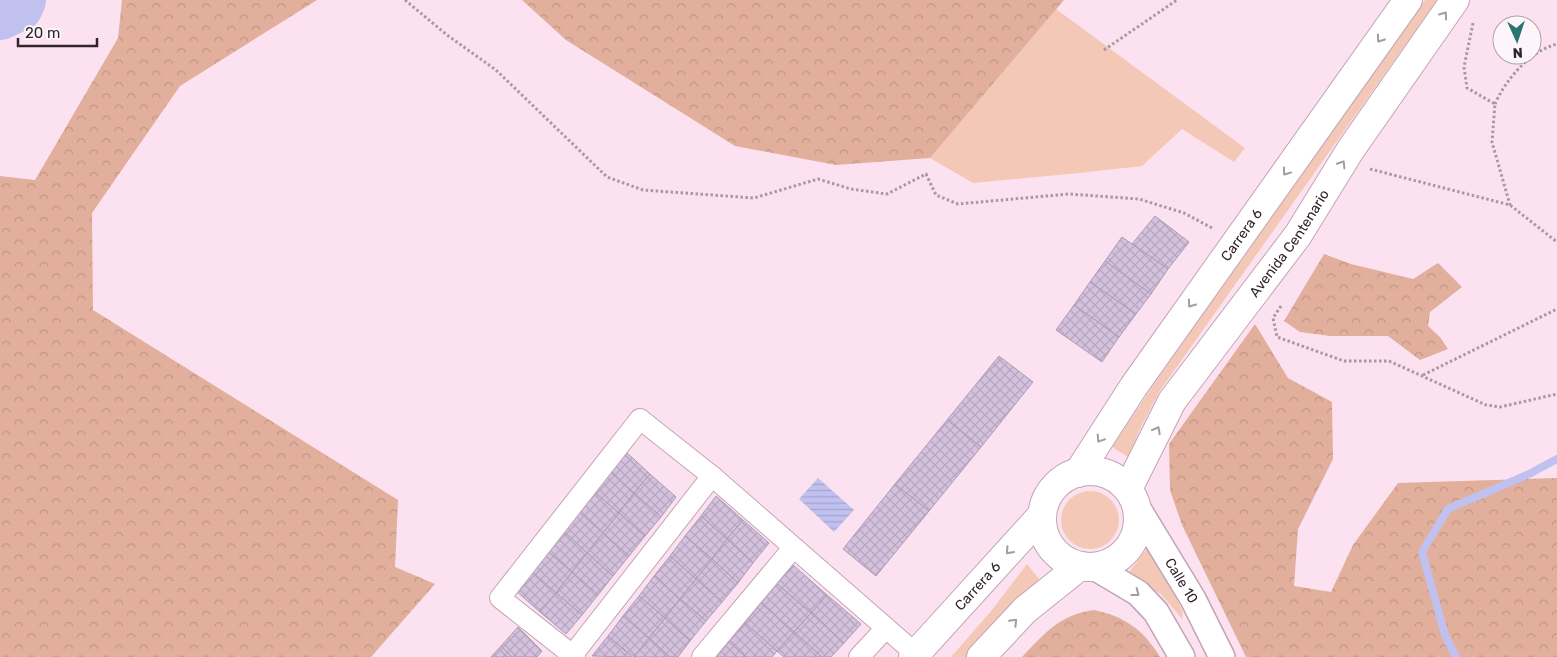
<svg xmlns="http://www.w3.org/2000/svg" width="1557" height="657" viewBox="0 0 1557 657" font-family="Rubik,sans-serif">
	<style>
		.green { fill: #f3c8b7 }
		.forest { fill: url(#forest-crowns) }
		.water { fill: url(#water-rules) }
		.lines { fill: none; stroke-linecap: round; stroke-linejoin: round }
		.stream { stroke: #c0c1ef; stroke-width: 8 }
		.river { stroke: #c0c1ef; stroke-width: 48 }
		.building { fill: url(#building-cross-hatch); stroke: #ad9cb6 }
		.minor-casing { stroke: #c3a4b5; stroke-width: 22 }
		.tertiary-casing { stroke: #c3a4b5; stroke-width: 28 }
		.secondary-casing { stroke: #c3a4b5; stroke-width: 30 }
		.path { stroke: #ab97a2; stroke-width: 3; stroke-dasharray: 2.5 2.5; stroke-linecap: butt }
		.minor { stroke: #fff; stroke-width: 20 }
		.tertiary { stroke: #fff; stroke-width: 25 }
		.secondary { stroke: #fff; stroke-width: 28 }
		.oneway { stroke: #a29da0 }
		.labels { text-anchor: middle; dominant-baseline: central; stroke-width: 5; stroke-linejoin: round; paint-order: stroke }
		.street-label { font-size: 14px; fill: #31252c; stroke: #fcf5f9 }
	</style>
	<defs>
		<pattern id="forest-crowns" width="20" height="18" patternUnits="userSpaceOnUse" patternTransform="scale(1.25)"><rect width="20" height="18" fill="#e1af9c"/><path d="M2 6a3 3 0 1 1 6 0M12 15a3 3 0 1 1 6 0" fill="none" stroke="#c29687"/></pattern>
		<pattern id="water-rules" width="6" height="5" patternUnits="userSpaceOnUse" patternTransform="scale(1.25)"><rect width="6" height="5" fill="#c0c1ef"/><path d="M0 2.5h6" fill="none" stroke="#a5a6cd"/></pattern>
		<pattern id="building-cross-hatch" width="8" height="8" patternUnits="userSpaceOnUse" patternTransform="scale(1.25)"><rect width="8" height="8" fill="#d3c1dd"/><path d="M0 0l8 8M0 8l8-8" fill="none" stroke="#b6a6be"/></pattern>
	</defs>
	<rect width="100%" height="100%" fill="#fce2f0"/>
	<g class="green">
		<path d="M1425,0H1437L1159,392L1138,433L1130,458L1112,447L1159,377Z"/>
		<path d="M1056,9L1245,148L1234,162L1182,129L1142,166L1079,173L973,183L930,158Z"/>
		<circle cx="1090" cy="520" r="29"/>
		<path d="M1150,545L1183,612L1182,619L1161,594L1127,575Z"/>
		<path d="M1027,564L1043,584L1000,618L966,657H951L992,610Z"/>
	</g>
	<g class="forest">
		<path d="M122,0H317L180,86L92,213L93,310L398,500L395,567L435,584L371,657H0V176L35,180L118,38Z"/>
		<path d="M522,0H1064L930,158L836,165L735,146L566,40Z"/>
		<path d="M1324,254L1351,264L1413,279L1438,263L1462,287L1430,312L1428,326L1440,337L1448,349L1420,360L1388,336H1330L1300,332L1284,321Z"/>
		<path d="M1255,324L1288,378L1332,402L1333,459L1298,529L1294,586L1331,592L1353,545L1398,483L1557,478V657H1246L1182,525L1170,490L1169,444Z"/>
		<path d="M1094,610C1124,616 1144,630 1160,657H1022C1045,633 1059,615 1094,610Z"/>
	</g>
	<path class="water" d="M818,478L854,510L834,532L799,499Z"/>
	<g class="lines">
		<path class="stream" d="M1456,657L1445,635L1422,552L1448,509L1529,474L1557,459"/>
		<path class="river" d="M0,16L19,7L22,0"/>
	</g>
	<g class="building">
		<path d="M1155,216L1189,242L1168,269L1132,244Z"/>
		<path d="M1122,237L1168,269L1151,294L1105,261Z"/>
		<path d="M1105,261L1151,294L1136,314L1090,282Z"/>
		<path d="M1090,282L1136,314L1119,337L1074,305Z"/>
		<path d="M1074,305L1119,337L1102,362L1056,330Z"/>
		<path d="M999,356L1033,382L981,447L947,420Z"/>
		<path d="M947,420L981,447L929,511L895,484Z"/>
		<path d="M624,450L650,474L634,493L608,470Z"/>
		<path d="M608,470L634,493L619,513L592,490Z"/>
		<path d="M650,474L676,497L661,517L634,493Z"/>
		<path d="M895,484L929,511L876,576L843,549Z"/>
		<path d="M592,490L619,513L603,533L577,510Z"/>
		<path d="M634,493L661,517L645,536L619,513Z"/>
		<path d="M716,496L743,520L727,539L701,516Z"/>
		<path d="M577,510L603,533L587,553L562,530Z"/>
		<path d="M619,513L645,536L629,556L603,533Z"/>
		<path d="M701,516L727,539L712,559L685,536Z"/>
		<path d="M743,520L769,543L753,563L727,539Z"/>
		<path d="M562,530L587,553L572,572L546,550Z"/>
		<path d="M603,533L629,556L613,576L587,553Z"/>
		<path d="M685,536L712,559L696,579L670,556Z"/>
		<path d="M727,539L753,563L738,583L712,559Z"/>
		<path d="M546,550L572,572L556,593L530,570Z"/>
		<path d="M587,553L613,576L598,595L572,572Z"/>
		<path d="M670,556L696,579L680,599L654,576Z"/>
		<path d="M712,559L738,583L722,602L696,579Z"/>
		<path d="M793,565L827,595L811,613L777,584Z"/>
		<path d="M530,570L556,593L540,612L515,590Z"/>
		<path d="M572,572L598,595L582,615L556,593Z"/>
		<path d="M654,576L680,599L665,618L639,596Z"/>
		<path d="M696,579L722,602L706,621L680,599Z"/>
		<path d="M777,584L811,613L794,632L761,603Z"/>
		<path d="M556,593L582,615L566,634L540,612Z"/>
		<path d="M827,595L861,624L844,643L811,613Z"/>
		<path d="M639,596L665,618L649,638L623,616Z"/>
		<path d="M680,599L706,621L690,641L665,618Z"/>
		<path d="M761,603L794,632L777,651L745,623Z"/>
		<path d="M811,613L844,643L831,657H822L794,632Z"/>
		<path d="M623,616L649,638L634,657L608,636Z"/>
		<path d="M665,618L690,641L678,657H670L649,638Z"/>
		<path d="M745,623L777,651L772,657H746L729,642Z"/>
		<path d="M518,627L542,651L537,657H512L501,646Z"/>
		<path d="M794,632L822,657H784L777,651Z"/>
		<path d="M608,636L632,657L592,656Z"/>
		<path d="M649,638L670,657H634Z"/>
		<path d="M729,642L746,657H717Z"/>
		<path d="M501,646L512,657H491Z"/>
	</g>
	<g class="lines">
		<g class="minor-casing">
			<g id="minor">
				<path d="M571,657L712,476"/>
				<path d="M575,657L500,598L640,419L712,476L916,654"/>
				<path d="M702,657L793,548"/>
				<path d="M859,657L886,628"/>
			</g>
		</g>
		<g class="tertiary-casing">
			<g id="tertiary">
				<path id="s1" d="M1137,507L1193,599L1222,657"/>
				<path d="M1094,567L1138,593L1156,612L1182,657"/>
			</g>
		</g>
		<g class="secondary-casing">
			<g id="secondary">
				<circle cx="1090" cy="519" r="48"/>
				<path id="s2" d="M1078,473L1134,386L1408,0"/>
				<path id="s3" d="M1128,489L1172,401L1298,235L1351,149L1455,0"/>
				<path id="s4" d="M913,657L1042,515"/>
				<path d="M981,657L1025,610L1080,566"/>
			</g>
		</g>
		<g class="path">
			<path d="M405,0L447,35L496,70L607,177L643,190L754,198L818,179L851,189L887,194L926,174L936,195L958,204L1069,194L1139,199L1184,213L1212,228"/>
			<path d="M1473,23L1464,67L1467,88L1495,104L1492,142L1510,205"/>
			<path d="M1104,50L1177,0"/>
			<path d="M1495,104C1506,79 1530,51 1557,44"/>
			<path d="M1370,169L1510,205L1557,242"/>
			<path d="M1281,306L1273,318L1277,337L1344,361H1389L1486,405L1500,407L1557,394"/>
			<path d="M1423,375L1557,309"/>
		</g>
		<use href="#minor" class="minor"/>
		<use href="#tertiary" class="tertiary"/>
		<use href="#secondary" class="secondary"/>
	</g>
	<defs><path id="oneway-chevron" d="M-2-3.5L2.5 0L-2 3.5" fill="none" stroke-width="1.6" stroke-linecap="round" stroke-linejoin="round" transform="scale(1.25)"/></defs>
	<g class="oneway">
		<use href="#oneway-chevron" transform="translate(1444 15) rotate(-54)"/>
		<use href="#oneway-chevron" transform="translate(1380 39) rotate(126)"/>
		<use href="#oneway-chevron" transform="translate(1342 164) rotate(-58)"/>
		<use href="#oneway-chevron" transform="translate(1286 172) rotate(126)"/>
		<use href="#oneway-chevron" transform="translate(1191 304) rotate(126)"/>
		<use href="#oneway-chevron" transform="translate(1157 430) rotate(-62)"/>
		<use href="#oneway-chevron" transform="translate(1100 439) rotate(123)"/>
		<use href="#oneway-chevron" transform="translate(1009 551) rotate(132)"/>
		<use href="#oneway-chevron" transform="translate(1136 593) rotate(37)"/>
		<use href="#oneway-chevron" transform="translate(1014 622) rotate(-46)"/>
	</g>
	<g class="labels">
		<g class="street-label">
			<text stroke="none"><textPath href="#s2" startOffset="289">Carrera 6</textPath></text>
			<text stroke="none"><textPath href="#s3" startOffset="295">Avenida Centenario</textPath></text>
			<text stroke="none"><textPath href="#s1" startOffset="86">Calle 10</textPath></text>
			<text stroke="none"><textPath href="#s4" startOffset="96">Carrera 6</textPath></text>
		</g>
	</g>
	<g transform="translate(1517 40) rotate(177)"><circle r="24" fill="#fcf5f9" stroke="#aba2a7"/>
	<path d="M0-4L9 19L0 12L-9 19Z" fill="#2a7474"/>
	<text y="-8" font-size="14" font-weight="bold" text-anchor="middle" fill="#31252c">N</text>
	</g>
	<path d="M18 38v8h79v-8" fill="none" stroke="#31252c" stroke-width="2.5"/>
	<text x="25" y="38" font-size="15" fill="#31252c" stroke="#fcf5f9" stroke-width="4" paint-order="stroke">20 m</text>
</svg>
